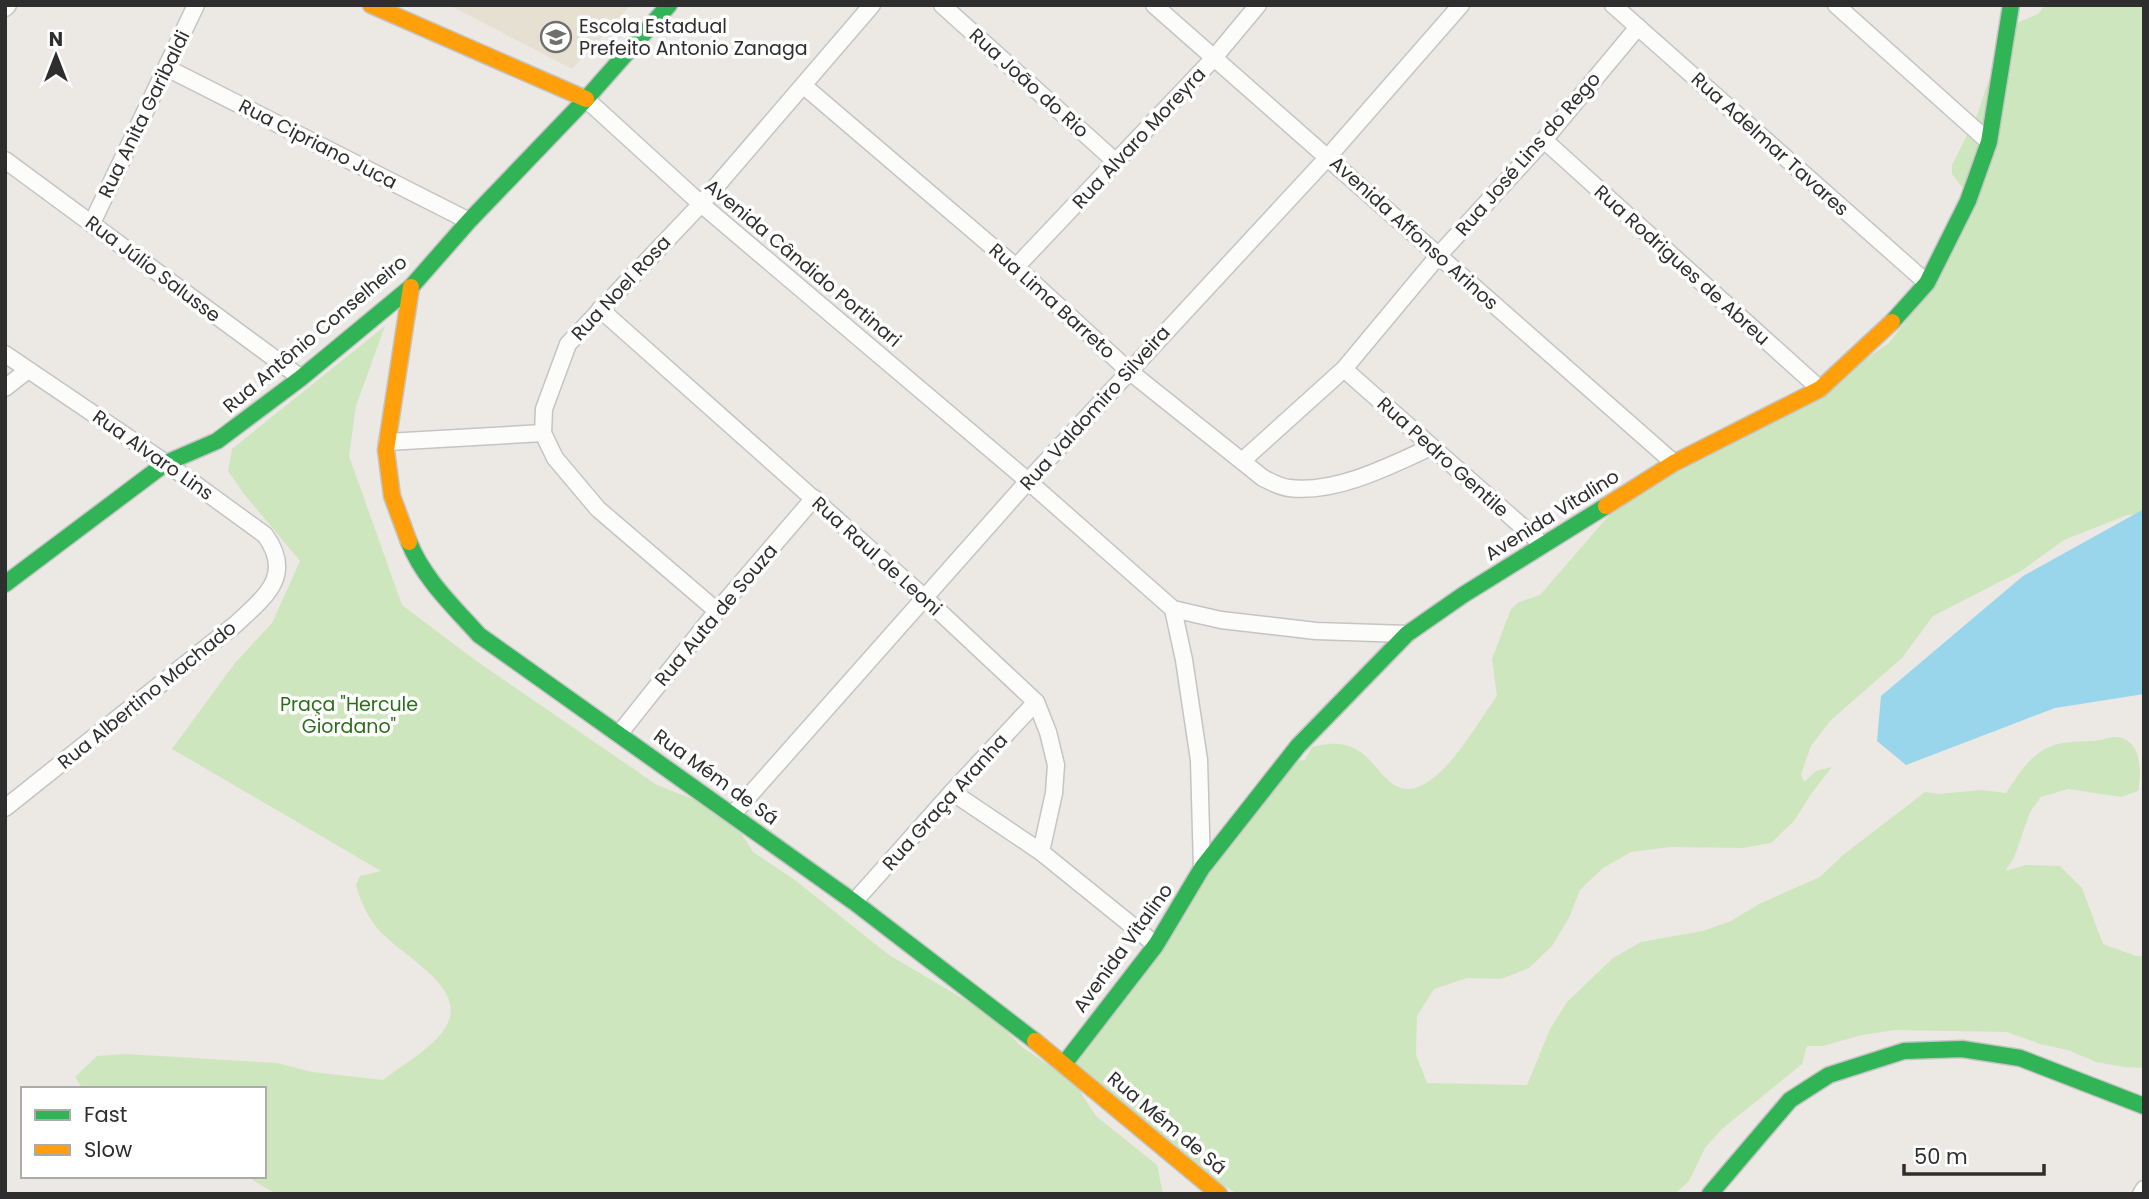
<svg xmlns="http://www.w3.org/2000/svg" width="2149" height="1199" viewBox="0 0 2149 1199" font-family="Poppins,sans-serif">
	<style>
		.education { fill: #e6e0d3 }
		.green { fill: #cee6be }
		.water { fill: #99d6ec }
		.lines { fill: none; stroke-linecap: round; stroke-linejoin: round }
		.street-casing { stroke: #c5c4c5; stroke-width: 19 }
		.fast-casing { stroke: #c5c4c5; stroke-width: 19 }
		.slow-casing { stroke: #c5c4c5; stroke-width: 19 }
		.street { stroke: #fcfcfb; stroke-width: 16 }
		.fast { stroke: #30b455; stroke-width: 16 }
		.slow { stroke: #ff9f0a; stroke-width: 16 }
		.labels { text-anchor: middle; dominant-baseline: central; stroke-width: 7; stroke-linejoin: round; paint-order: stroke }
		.poi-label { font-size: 19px; fill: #2e2e2e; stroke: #fff; text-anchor: start }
		.street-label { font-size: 19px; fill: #2e2e2e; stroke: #fff }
		.park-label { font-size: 19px; fill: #2c6e1b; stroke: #fff }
	</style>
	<rect width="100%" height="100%" fill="#ece8e4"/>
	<path class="education" d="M449,5H631L572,69Z"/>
	<path class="green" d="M2045,5H2144V514L2127,515L2064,540L2021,571L1933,616L1902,658L1831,720L1811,746L1801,774L1804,782L1816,771L1832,767L1811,794L1794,821L1771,843L1743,848L1670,847L1631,852L1603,868L1580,890L1569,918L1552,946L1529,968L1501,979L1467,978L1434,989L1417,1016L1416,1055L1427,1083L1527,1085L1550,1029L1567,1002L1613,958L1641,942L1703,931L1731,921L1759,904L1820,877L1843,855L1925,792L1938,794L1981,790L2006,793C2017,777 2027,759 2045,749C2059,741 2076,742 2092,741C2099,741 2106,738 2113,737C2142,736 2142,772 2138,791L2121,797L2068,789L2041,797L2030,812L2014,858L2005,871L2026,865L2060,866L2082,888L2103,944L2136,956H2144V1068L2124,1067L2096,1062L2068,1050L2040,1044L2007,1032L1895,1030L1862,1035L1823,1046H1807L1802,1064L1722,1129L1705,1148L1689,1181L1675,1194H1238L1195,1169L1083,1086L1081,1093L1096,1116L1157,1165L1163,1194H276L246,1176H264V1089H83L75,1077L97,1056L126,1054L277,1063L312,1072L383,1080C401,1066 424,1053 439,1036C480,991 402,958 378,929C367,916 361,902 356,885L360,876L381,871L172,749L235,663L272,623L300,561L244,494L228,471L232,449L385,326L356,406L349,456L402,605L475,660L657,785L698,801L741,833L753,852L795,880L889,955L989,1014L1022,1047L1046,1063H1055L1288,762L1305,760L1312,747C1327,743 1344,741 1359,751C1382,766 1393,806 1429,781C1455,764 1478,722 1497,696L1492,659L1511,609L1519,602L1540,595L1624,498L1784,415L1889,343L1914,310L1966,192L1952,174V165L1978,113L2001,42L2014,24L2038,14Z"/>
	<path class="water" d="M2144,509V694L2055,708L1906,765L1877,741L1881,696L2023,576Z"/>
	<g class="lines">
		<g class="street-casing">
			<g id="street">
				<path d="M942,5L1116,162"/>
				<path d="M1154,5L1674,463"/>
				<path d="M1613,5L1927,283"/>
				<path d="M1836,5L1989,142"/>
				<path d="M5,8L8,5"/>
				<path d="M167,68L469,221"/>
				<path d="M804,86L1016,267L1129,371L1263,478C1271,482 1280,487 1289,488C1335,494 1390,466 1431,447"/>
				<path d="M586,99L701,204L1028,481L1173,609L1221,620L1316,631L1407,634"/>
				<path d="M1544,140L1820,389"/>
				<path d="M5,160L301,378"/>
				<path d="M92,223L196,5"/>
				<path d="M1016,267L1213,59L1258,5"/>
				<path d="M600,309L925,598L1036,702L1048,732L1056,765L1054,793L1041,852"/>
				<path d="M5,354L166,463L265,535C294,575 266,596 236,624L5,808"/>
				<path d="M1344,369L1543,545"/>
				<path d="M5,388L28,370"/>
				<path d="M387,442L543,433"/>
				<path d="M1242,461L1344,369L1439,255L1544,140L1638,27"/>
				<path d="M1173,609L1184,660L1199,760L1202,868"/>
				<path d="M717,611L598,509L555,458L543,433L544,409L568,344L701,204L872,5"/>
				<path d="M619,734L717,611L814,498"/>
				<path d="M952,792L1041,852L1156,945"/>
				<path d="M733,814L1028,481L1328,157L1461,5"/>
				<path d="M854,902L952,792L1036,702"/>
				<path d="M2141,1194L2144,1189"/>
			</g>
		</g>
		<g class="fast-casing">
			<g id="fast">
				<path d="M1892,322L1927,283L1968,201L1989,142L2011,5"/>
				<path d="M409,542C423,578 454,607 479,635L854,902L1035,1041"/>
				<path d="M5,584L166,463L217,441L301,378L411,287L469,221L586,99L669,5"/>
				<path d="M1064,1064L1156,945L1202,868L1298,746L1407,634L1463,595L1606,506"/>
				<path d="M1710,1194L1790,1100L1829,1075L1904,1051L1962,1049L2020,1058L2144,1106"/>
			</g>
		</g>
		<g class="slow-casing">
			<g id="slow">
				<path d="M371,5L586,99"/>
				<path d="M1606,506L1674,463L1820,389L1892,322"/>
				<path d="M409,542L392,496L386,450L411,287"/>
				<path d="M1035,1041L1219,1194"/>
			</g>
		</g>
		<use href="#street" class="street"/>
		<use href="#fast" class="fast"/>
		<use href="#slow" class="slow"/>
	</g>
	<defs>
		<g id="school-ring" transform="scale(1.575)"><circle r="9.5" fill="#fff" stroke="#706f6e" stroke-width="1.5"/><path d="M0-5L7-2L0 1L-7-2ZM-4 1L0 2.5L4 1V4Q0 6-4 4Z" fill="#706f6e"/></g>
	</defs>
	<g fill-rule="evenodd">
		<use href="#school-ring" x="556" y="37"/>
	</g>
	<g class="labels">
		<g class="poi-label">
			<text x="579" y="26">Escola Estadual<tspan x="579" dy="22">Prefeito Antonio Zanaga</tspan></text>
		</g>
		<g class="street-label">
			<text transform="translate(1029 83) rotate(42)">Rua João do Rio</text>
			<text transform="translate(144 114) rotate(-64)">Rua Anita Garibaldi</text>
			<text transform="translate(1139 138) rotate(-47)">Rua Alvaro Moreyra</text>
			<text transform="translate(318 144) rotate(27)">Rua Cipriano Juca</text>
			<text transform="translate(1770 144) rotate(42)">Rua Adelmar Tavares</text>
			<text transform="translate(1528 154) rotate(-49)">Rua José Lins do Rego</text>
			<text transform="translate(1414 233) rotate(42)">Avenida Affonso Arinos</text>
			<text transform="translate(803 263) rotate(40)">Avenida Cândido Portinari</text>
			<text transform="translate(1682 265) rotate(42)">Rua Rodrigues de Abreu</text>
			<text transform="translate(153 269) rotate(37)">Rua Júlio Salusse</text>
			<text transform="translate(621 288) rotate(-47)">Rua Noel Rosa</text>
			<text transform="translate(1052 301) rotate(42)">Rua Lima Barreto</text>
			<text transform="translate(315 334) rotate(-40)">Rua Antônio Conselheiro</text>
			<text transform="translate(1095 408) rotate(-48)">Rua Valdomiro Silveira</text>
			<text transform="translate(153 455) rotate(35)">Rua Alvaro Lins</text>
			<text transform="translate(1443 457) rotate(42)">Rua Pedro Gentile</text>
			<text transform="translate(1552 515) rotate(-32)">Avenida Vitalino</text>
			<text transform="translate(877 556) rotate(42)">Rua Raul de Leoni</text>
			<text transform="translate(716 615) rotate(-50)">Rua Auta de Souza</text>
			<text transform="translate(147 695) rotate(-39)">Rua Albertino Machado</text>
			<text transform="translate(716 777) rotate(36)">Rua Mém de Sá</text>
			<text transform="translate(945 802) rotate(-48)">Rua Graça Aranha</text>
			<text transform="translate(1123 948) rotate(-54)">Avenida Vitalino</text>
			<text transform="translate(1167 1123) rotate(40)">Rua Mém de Sá</text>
		</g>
		<g class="park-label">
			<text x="349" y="704">Praça "Hercule<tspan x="349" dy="22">Giordano"</tspan></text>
		</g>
	</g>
	<rect width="2149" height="1199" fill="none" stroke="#2e2e2e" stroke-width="14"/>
	<rect x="21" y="1087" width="245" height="91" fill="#ffffff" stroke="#ababab" stroke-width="2"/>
	<rect x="35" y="1110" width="35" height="10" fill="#30b455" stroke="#ababab" stroke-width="2"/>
	<text x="84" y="1122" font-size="21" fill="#2e2e2e">Fast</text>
	<rect x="35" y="1145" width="35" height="10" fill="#ff9f0a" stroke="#ababab" stroke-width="2"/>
	<text x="84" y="1157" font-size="21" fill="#2e2e2e">Slow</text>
	<g transform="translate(56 56)" stroke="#ffffff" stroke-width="5" paint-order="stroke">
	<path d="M0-5L12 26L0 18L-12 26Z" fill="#2e2e2e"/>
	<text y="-10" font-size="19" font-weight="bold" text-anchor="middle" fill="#2e2e2e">N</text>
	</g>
	<path d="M1904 1164v10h140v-10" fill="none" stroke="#2e2e2e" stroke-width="3.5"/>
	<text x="1914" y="1164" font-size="21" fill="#2e2e2e" stroke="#ffffff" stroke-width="5" paint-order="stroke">50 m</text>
</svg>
